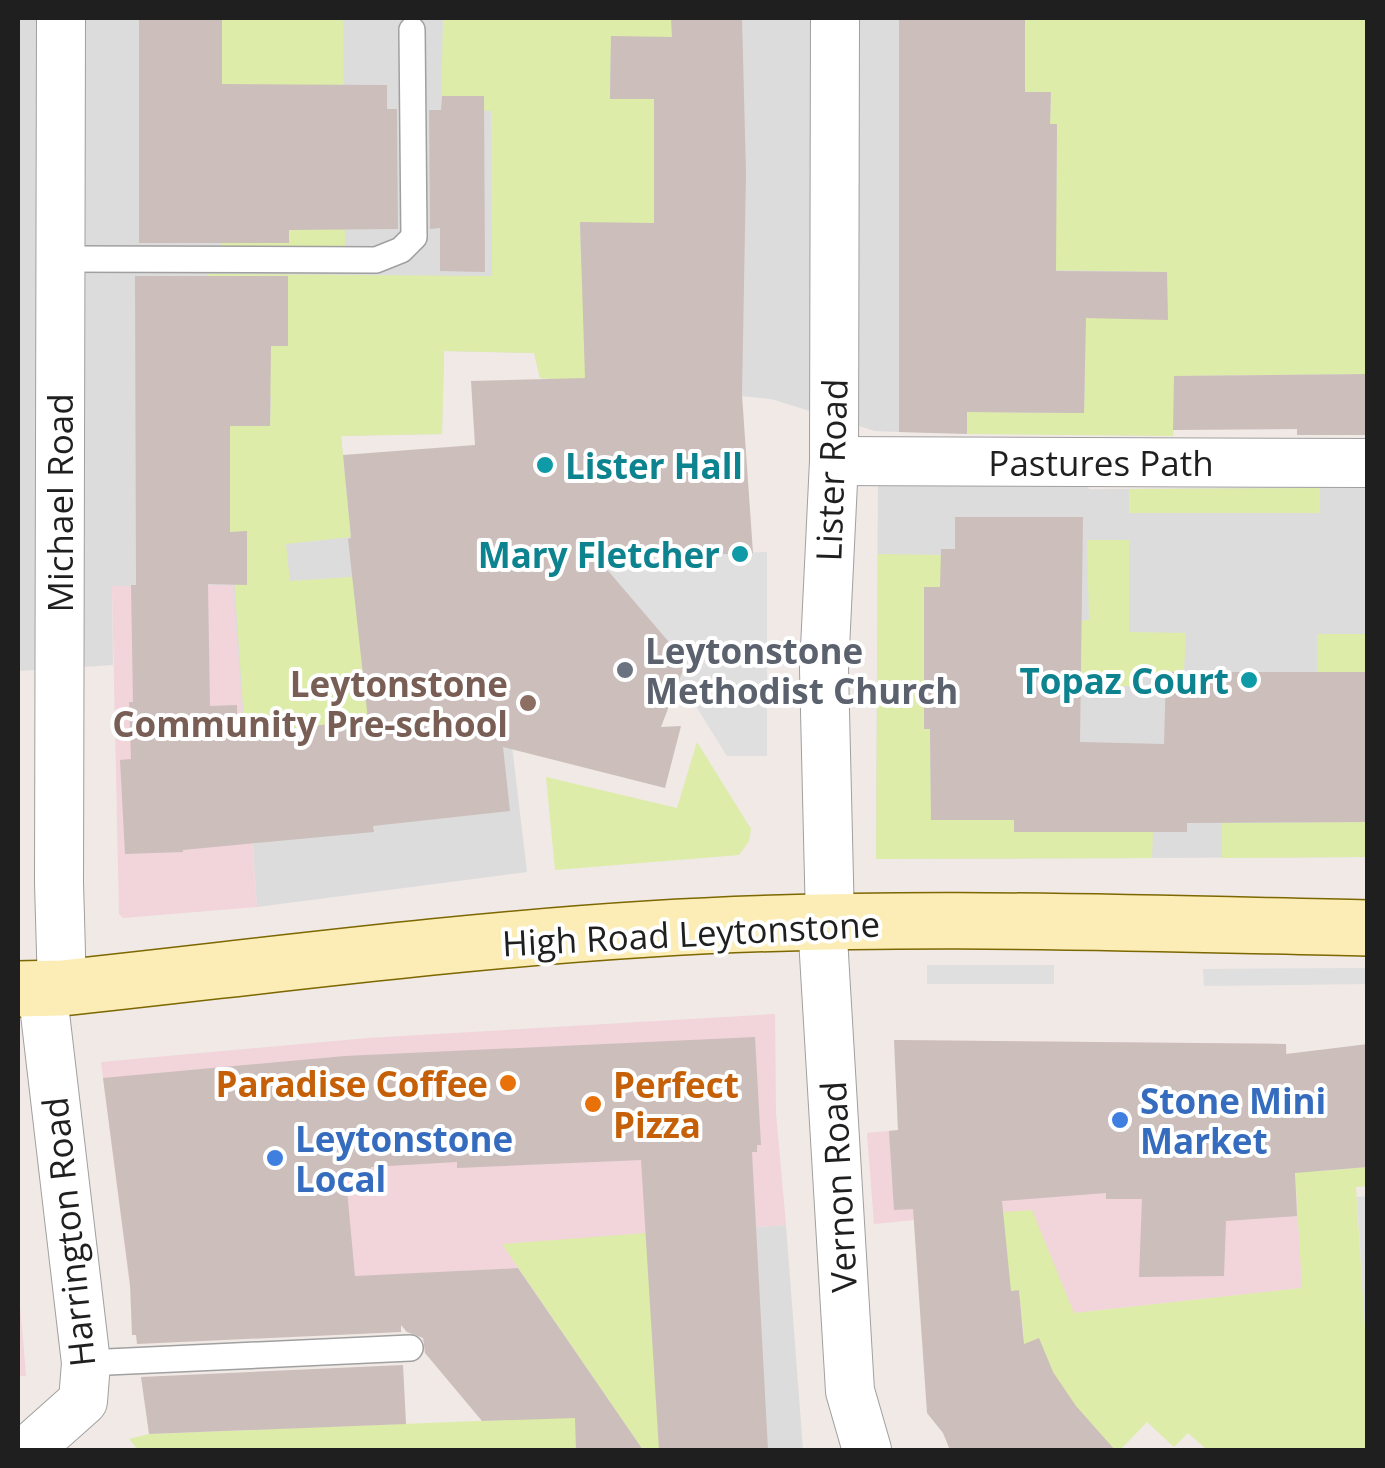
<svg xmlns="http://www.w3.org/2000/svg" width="1385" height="1468" viewBox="0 0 1385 1468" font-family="'Open Sans',sans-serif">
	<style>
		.residential { fill: #dddcdc }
		.commercial { fill: #f2d4db }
		.grass { fill: #ddeca9 }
		.parking { fill: #dfdfdf }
		.building { fill: #ccbebb }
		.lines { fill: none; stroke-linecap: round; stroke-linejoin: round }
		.lane-casing { stroke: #a0a0a0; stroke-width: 28 }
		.street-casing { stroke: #a0a0a0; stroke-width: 50 }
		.secondary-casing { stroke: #7c6700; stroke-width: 58 }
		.lane { stroke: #fff; stroke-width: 25 }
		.street { stroke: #fff; stroke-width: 48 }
		.secondary { stroke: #fcedb7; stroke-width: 55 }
		.culture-dot { fill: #0f9aa8; stroke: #fff; stroke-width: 4 }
		.worship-dot { fill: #6b7280; stroke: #fff; stroke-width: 4 }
		.education-dot { fill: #8d6e63; stroke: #fff; stroke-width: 4 }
		.food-dot { fill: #e8710a; stroke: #fff; stroke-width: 4 }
		.shop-dot { fill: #3f7fe0; stroke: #fff; stroke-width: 4 }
		.labels { text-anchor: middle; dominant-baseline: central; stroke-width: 8; stroke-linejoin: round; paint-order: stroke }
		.street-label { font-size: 35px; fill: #1f1f1f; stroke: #fff }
		.culture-label { font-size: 35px; font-weight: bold; fill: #0d838f; stroke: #fff; text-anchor: end }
		.worship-label { font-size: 35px; font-weight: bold; fill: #5b616d; stroke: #fff; text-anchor: start }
		.education-label { font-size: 35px; font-weight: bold; fill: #785e54; stroke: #fff; text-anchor: end }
		.food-label { font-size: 35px; font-weight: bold; fill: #c56008; stroke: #fff; text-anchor: end }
		.shop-label { font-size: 35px; font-weight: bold; fill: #366cbe; stroke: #fff; text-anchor: start }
	</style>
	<rect width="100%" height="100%" fill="#f0e9e5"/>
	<g class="residential">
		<path d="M18,18H1367V374L1175,376L1173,436L899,432L875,431L771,399L540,378L534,353L444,351L442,434L341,436L351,537L502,662L527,872L257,907L245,736L112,586L113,665L18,671Z"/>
		<path d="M878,479L1087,481L1089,489L1367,487V857L876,859Z"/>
		<path d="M786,1225L803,1450H643L502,1244Z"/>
	</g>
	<g class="commercial">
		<path d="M233,585L257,907L123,918L119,914L112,586Z"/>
		<path d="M775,1014L776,1113L786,1225L503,1245L518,1268L130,1288L101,1062L368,1038Z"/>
		<path d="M895,1040L1286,1044L1303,1288L1074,1313L986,1213L874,1224L867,1133L898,1130Z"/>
		<path d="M18,1283L24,1351L26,1376H18Z"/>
	</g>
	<g class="grass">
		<path d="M222,18H343L345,247H221Z"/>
		<path d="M443,18H671L672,37H611L610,99H672L654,120V223H580L581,267L671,268L607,398L552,379L540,378L534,353L444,351L442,434L341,436L351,537L286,544L290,581L471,569L368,720L245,736L233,561H247V532H208V426H270L271,397L208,346L288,345L209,288L208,274L492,276L491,111L441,110Z"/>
		<path d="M1025,18H1367V374L1175,376L1173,436L967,434V412L1084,413L1085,379L967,348L1167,272L1045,270L1056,217L1057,125L1050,124L1051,92L968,91L1024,73Z"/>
		<path d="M1320,488V513H1129V489Z"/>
		<path d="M1087,540H1129V632L1186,633L1184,672L1130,673V686L1071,687L1070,622L1089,620Z"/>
		<path d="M878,554L941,555V587L924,588V728L930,729L931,820H1014V832H1153L1152,858L876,859Z"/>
		<path d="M1317,634H1367V672H1318Z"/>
		<path d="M697,742L751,829L749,841L739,855L555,870L546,777L677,808Z"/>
		<path d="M1367,822V857L1222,858V823Z"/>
		<path d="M1294,1150L1321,1171L1367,1167V1186L1356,1187L1367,1360V1450H1207L1188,1433L1174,1447L1147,1422L1120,1450H1077L1098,1432L1025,1408L1039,1338L997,1357L1024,1337L1019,1291L993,1292L986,1213L1032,1210L1074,1313L1302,1288Z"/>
		<path d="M646,1233L693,1374L697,1450H643L502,1244Z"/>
		<path d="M578,1417L584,1450H138L129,1439L149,1434Z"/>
	</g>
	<g class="parking">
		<path d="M767,552V756H727L679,679L579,559Z"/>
		<rect x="927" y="965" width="127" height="19"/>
		<path d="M1367,968V984L1204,986L1203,969Z"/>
		<path d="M1367,1196H1368L1367,1360L1357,1197Z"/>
	</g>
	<g class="building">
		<path d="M139,18H222V84L387,85V109H397L398,229L289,230V243H139Z"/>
		<path d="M671,18H742L746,174L742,395L753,553L598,559L686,662L661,727L681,726L665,788L503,747L510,811L373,826L374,832L183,850V852L125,854L120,760L131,759L129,702H133L131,585H136L135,276H288V346H271L270,426H230V532L247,531V585L208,584L210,706L237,705L238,734L368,720L348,539L351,538L343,455L475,445L471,381L585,378L580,222L654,223V99H610L611,36L672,37Z"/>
		<path d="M899,18H1025V92H1051L1050,124H1057L1056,271L1167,272L1168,320L1086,318L1084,413L967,412V434L899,432Z"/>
		<path d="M442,96H484L485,272L440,271V228L430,229L429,110H441Z"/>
		<path d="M1368,374V435H1297V429L1173,430L1174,376Z"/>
		<path d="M955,517H1083L1080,742L1164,744L1166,672H1368V822L1187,823V832H1014V820H931L930,729H924V587H940L941,549H955Z"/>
		<path d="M755,1037L761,1145H757V1152H752L768,1450H659L641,1160L457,1168V1162L371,1167L369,1176L346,1179L355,1276L518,1268L643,1450H576L575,1418L482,1421L425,1353L423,1338L407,1332L401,1325V1332L137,1344L136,1335H132L130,1284L103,1078L345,1056Z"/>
		<path d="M894,1040L1286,1044V1054L1368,1044V1167L1295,1173L1297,1216L1226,1221L1224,1276L1139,1277L1142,1199H1106V1193L1002,1201L1011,1291L1019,1290L1024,1344L1039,1338L1053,1372L1076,1406L1115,1450H950L943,1433L927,1413L913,1209L894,1210L889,1131L898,1130Z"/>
		<path d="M403,1365L406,1424L149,1434L141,1377Z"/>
	</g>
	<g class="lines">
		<g class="lane-casing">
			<g id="lane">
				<path d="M60,259L376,260L401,250L414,237L412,30"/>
				<path d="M86,1363L410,1348"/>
			</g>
		</g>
		<g class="street-casing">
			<g id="street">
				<path d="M61,18L59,883L62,988"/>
				<path d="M834,461L1368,463"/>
				<path d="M822,921L850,1391L867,1450"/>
				<path d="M830,921L824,669L834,461L835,18"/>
				<path d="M28,1450L83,1401L86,1363L42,988"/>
			</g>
		</g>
		<g class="secondary-casing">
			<path id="secondary" d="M18,989L62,988C258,967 453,941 649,929C888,914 1129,923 1368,928"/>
		</g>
		<use href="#lane" class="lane"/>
		<use href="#street" class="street"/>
		<use href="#secondary" class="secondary"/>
	</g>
	<g class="culture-dot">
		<circle cx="545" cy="465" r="10"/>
		<circle cx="740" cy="554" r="10"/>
		<circle cx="1249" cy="680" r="10"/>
	</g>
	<circle class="worship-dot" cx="625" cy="670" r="10"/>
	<circle class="education-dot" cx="528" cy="703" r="10"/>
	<g class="food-dot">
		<circle cx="508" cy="1083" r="10"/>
		<circle cx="593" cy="1104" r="10"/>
	</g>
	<g class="shop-dot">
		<circle cx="1120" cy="1120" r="10"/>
		<circle cx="275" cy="1158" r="10"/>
	</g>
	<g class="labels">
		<g class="street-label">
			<text x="1101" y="462">Pastures Path</text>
			<text transform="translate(831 470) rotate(-88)">Lister Road</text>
			<text transform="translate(59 503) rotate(-90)">Michael Road</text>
			<text transform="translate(691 933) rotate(-3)">High Road Leytonstone</text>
			<text transform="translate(838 1187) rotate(-93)">Vernon Road</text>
			<text transform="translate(68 1232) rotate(-96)">Harrington Road</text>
		</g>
		<g class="culture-label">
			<text x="565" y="465" text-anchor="start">Lister Hall</text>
			<text x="720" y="554">Mary Fletcher</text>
			<text x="1229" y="680">Topaz Court</text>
		</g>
		<g class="worship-label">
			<text x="645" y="650">Leytonstone<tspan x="645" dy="40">Methodist Church</tspan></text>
		</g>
		<g class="education-label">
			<text x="508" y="683">Leytonstone<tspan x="508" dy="40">Community Pre-school</tspan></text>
		</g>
		<g class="food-label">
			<text x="488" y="1083">Paradise Coffee</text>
			<text x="613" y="1084" text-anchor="start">Perfect<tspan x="613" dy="40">Pizza</tspan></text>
		</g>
		<g class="shop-label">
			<text x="1140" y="1100">Stone Mini<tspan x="1140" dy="40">Market</tspan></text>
			<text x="295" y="1138">Leytonstone<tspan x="295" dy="40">Local</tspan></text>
		</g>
	</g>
	<rect width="1385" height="1468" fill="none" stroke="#1f1f1f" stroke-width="40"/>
</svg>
